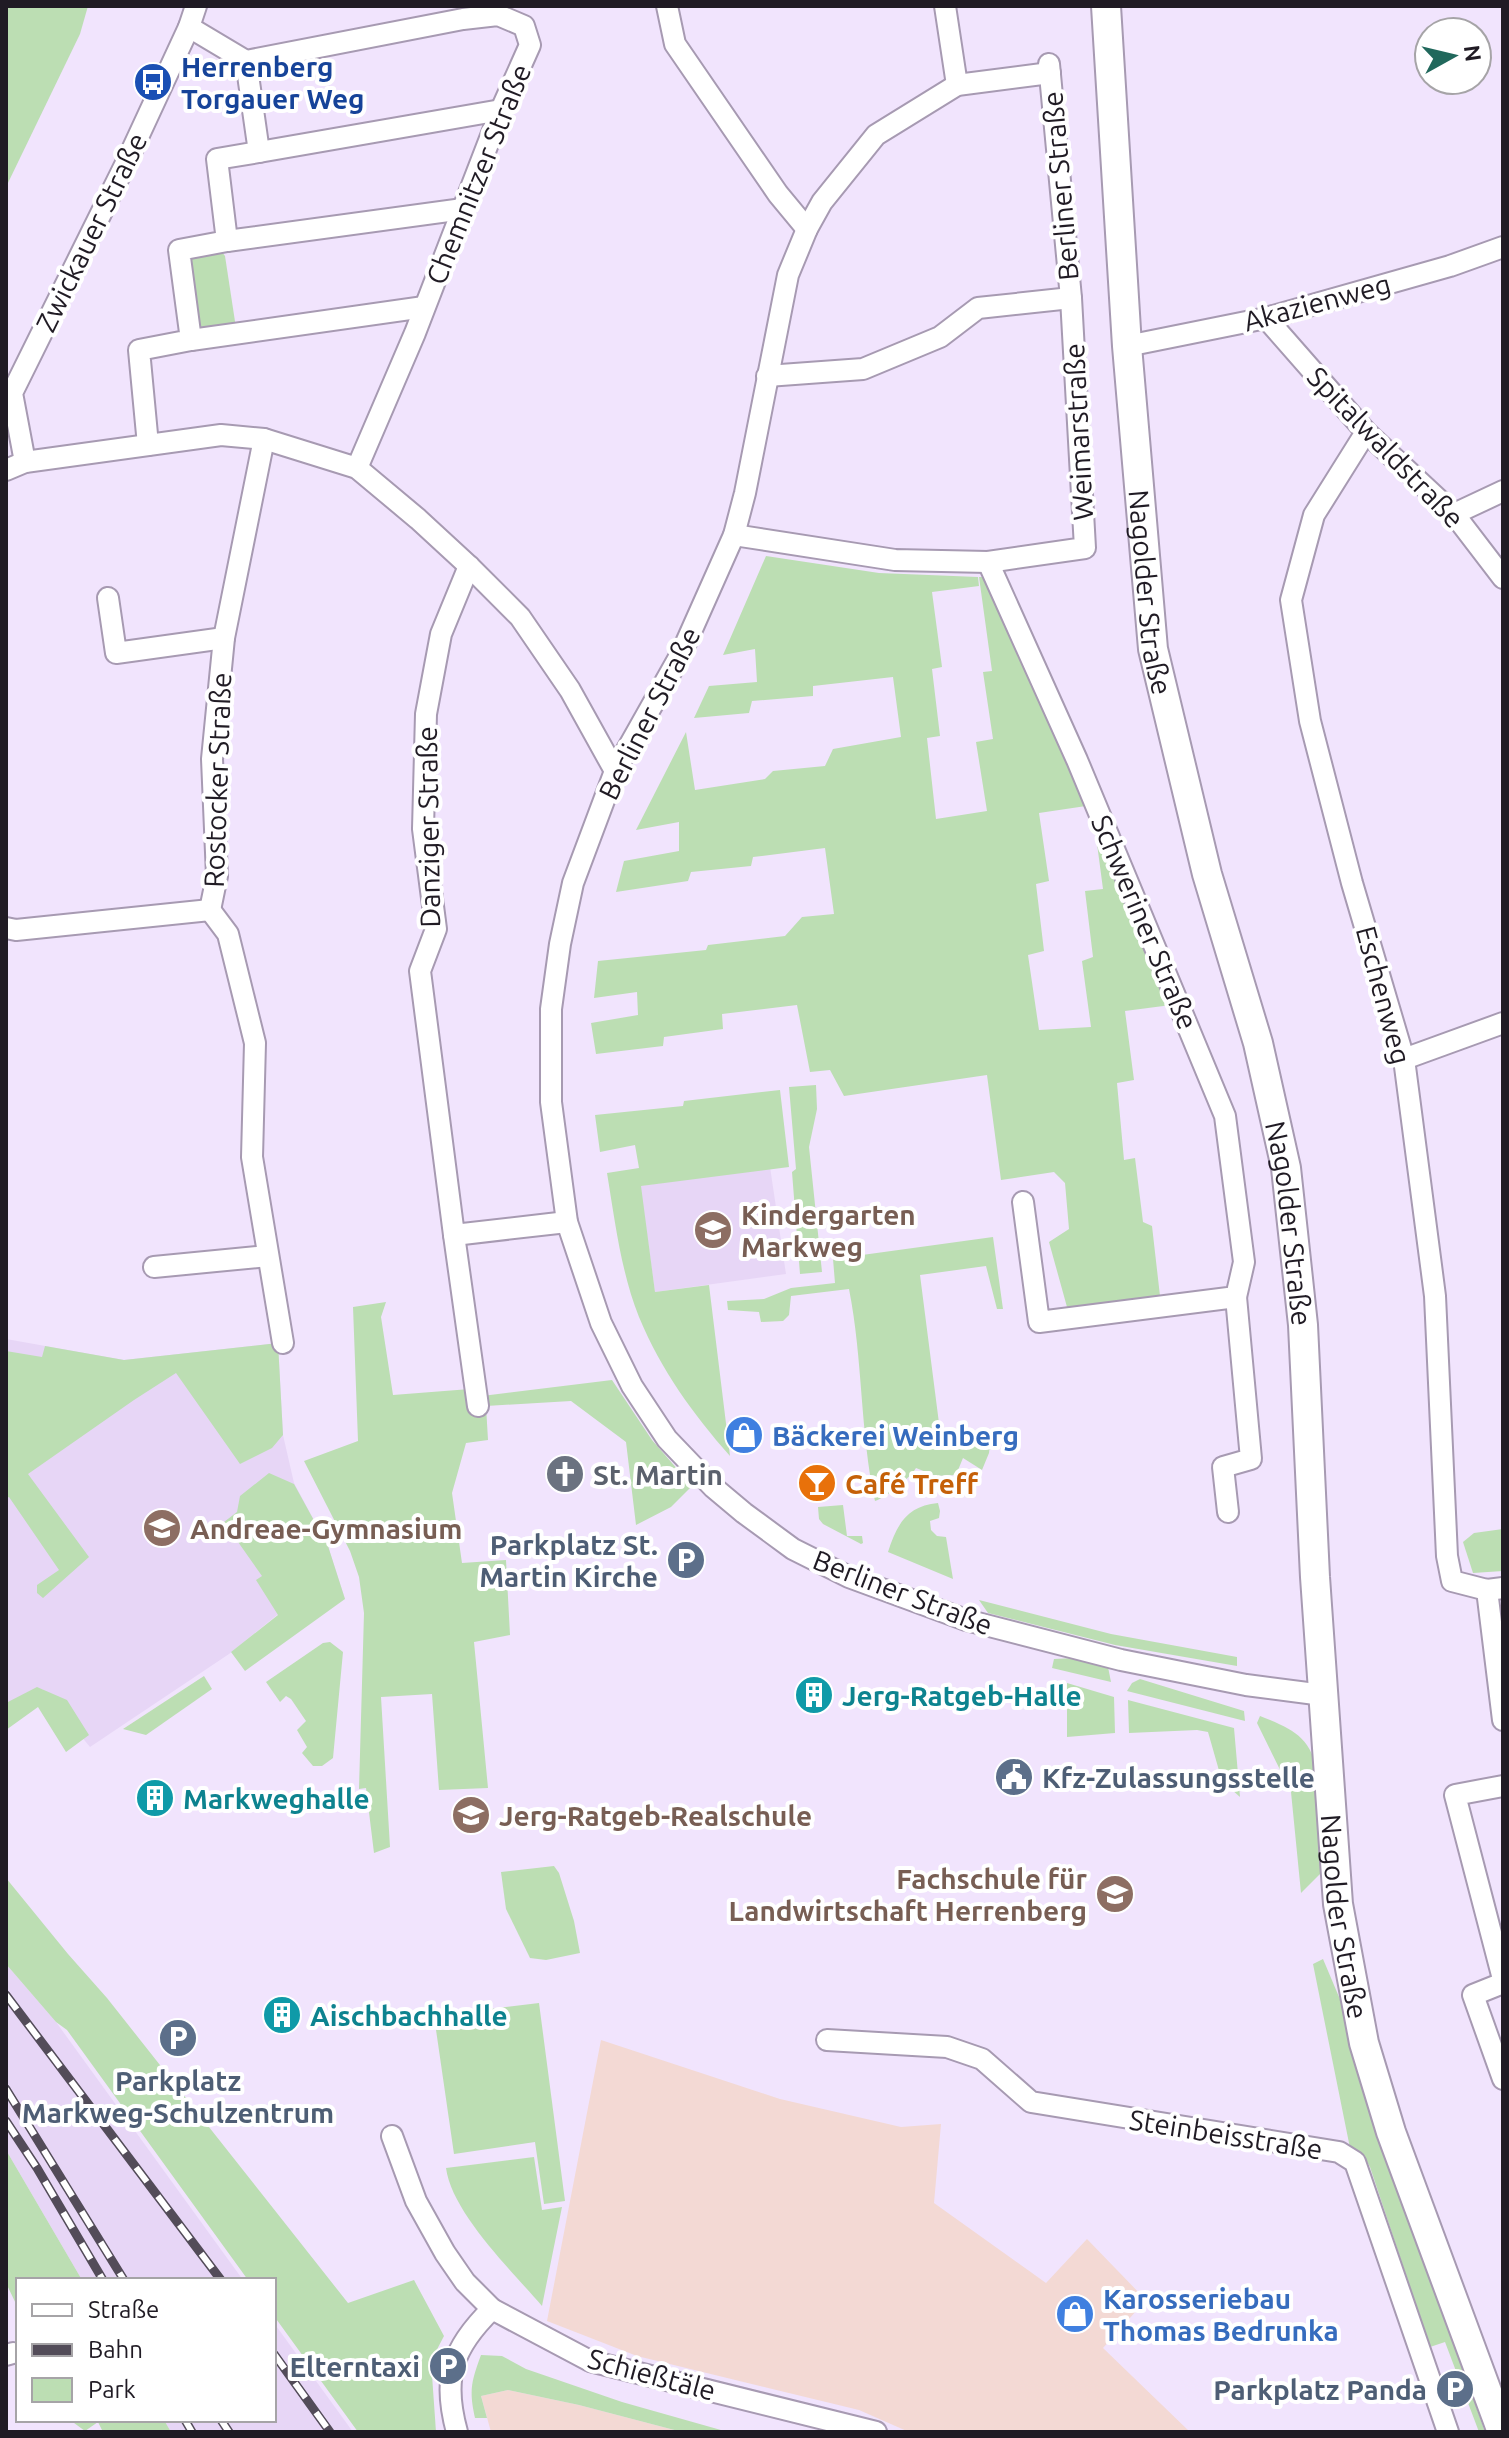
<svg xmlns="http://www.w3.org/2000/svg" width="1509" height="2438" viewBox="0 0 1509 2438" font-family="Ubuntu,sans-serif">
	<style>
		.commercial { fill: #f3d9d4 }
		.built { fill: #e7d6f6 }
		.green { fill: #bcdeb3 }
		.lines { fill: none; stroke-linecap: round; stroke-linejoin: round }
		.street-casing { stroke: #a79ab2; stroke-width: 24 }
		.secondary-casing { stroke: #a79ab2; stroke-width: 32 }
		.street { stroke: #fff; stroke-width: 20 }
		.secondary { stroke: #fff; stroke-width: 28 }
		.rail-casing { stroke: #534c59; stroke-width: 9 }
		.rail { stroke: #fff; stroke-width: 6; stroke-dasharray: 18; stroke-linecap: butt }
		.labels { text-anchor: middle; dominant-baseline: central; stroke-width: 8; stroke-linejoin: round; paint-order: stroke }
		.transit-label { font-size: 28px; font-weight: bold; fill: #164399; stroke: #fff; text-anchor: start }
		.street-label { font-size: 28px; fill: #201b24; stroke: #fff }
		.education-label { font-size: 28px; font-weight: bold; fill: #785e54; stroke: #fff; text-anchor: start }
		.shop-label { font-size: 28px; font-weight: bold; fill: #366cbe; stroke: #fff; text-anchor: start }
		.worship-label { font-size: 28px; font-weight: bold; fill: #5b616d; stroke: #fff; text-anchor: start }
		.food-label { font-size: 28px; font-weight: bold; fill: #c56008; stroke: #fff; text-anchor: start }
		.service-label { font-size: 28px; font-weight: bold; fill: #4e5e75; stroke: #fff; text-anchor: end }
		.culture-label { font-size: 28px; font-weight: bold; fill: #0d838f; stroke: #fff; text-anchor: start }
	</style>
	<rect width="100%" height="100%" fill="#f1e4fd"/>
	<g class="commercial">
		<path d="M601,2040L780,2099L901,2127L941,2124L934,2203L1046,2283L1087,2239L1146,2300L1103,2348L1190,2432H909L859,2410L637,2356L547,2321Z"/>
		<path d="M508,2390L579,2405L682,2432H491L481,2396Z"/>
	</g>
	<g class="built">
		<path d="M770,1167L786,1274L655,1292L640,1186Z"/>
		<path d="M6,1339L124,1360L278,1343L283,1435L294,1483L328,1546L345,1599L277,1615L229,1654L90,1747L42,1689L6,1713Z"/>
		<path d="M6,1964L56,2022L243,2280H82L6,2150Z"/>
		<path d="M274,2323L353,2432H171L164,2420H274Z"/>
	</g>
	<g class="green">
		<path d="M6,6H88L80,34L6,187Z"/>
		<path d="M222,252L225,256L236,328L203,332L198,329L188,265L191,259Z"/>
		<path d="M766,556L879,573L978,577L979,586L932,592L942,667L932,669L940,736L927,738L936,819L987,811L976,742L993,739L983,672L992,671L979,577H985L1086,806L1039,813L1049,881L1036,884L1044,951L1028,955L1039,1030L1091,1027L1082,961L1093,957L1085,891L1103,889L1094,821L1171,1005L1125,1011L1134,1080L1117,1083L1124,1160L1135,1158L1143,1222L1152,1226L1160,1296L1067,1307L1049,1242L1069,1229L1065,1183L1054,1172L1001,1180L987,1075L844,1096L830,1070L810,1072L797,1005L722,1014L723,1029L664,1037L663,1046L596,1054L591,1023L638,1015L637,992L594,998L598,961L706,950L708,945L785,936L802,917L834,914L825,848L753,857L751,866L691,872L688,881L616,892L624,861L679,851V822L636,830L686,732L695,790L765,779L773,771L825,766L833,749L901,737L893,677L813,686V696L752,701L749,713L694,718L709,686L757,682L755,649L723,655Z"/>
		<path d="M816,1085L817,1109L809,1147L822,1272L800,1274L792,1172L796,1169L789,1087Z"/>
		<path d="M780,1090L789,1167L641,1186L655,1292L709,1285L730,1456C693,1414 661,1370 639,1317C621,1272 615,1221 607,1173L639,1168L635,1145L600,1152L595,1115L683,1106L684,1101Z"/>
		<path d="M993,1237L1003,1309H997L986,1266L920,1275L940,1431H981L991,1436L989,1453L982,1470L963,1458L956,1475L936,1476L916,1468C911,1477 886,1498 875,1501C860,1432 863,1359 849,1289L791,1296L789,1315L783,1321L761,1322L759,1312L728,1310L727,1301L764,1299L791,1288L835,1283L833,1259Z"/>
		<path d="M386,1302L381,1317L393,1395L470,1389L474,1397L612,1380L652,1440L692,1486L671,1507L636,1525L626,1442L571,1401L486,1406L488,1440L466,1443L452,1493L462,1563L506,1560L510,1635L474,1642L488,1788L439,1790L432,1694L381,1697L390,1847L374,1853L366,1788L359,1789L364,1613L359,1577L350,1551L304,1461L358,1441L353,1307Z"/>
		<path d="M278,1343L283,1435L272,1448L240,1464L176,1373L134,1400L28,1474L89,1557L43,1598L37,1593V1585L59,1570L9,1497L6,1498V1351L42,1357L45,1346L124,1360Z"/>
		<path d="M269,1473L294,1484L328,1546L345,1599L245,1671L231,1652L278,1615L256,1580L262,1576L224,1522L237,1512L240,1496Z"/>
		<path d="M938,1503L940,1511L939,1518L930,1521L931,1530L937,1536L946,1537L953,1579L888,1552C897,1524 907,1506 938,1503Z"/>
		<path d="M843,1505L847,1536H862L863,1543L861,1544L823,1524L819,1519L818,1507Z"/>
		<path d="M1503,1529V1571L1473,1573L1463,1542L1474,1533Z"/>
		<path d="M979,1600L1111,1634L1237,1657V1666L1115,1645L988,1613Z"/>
		<path d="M330,1642L343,1652L333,1758L322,1766H313L302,1753L307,1747L297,1730L306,1721L291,1699L286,1696L280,1702L266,1682L323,1643Z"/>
		<path d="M1074,1658L1108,1667L1111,1682L1052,1668L1054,1659Z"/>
		<path d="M204,1676L212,1689L146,1735L123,1729Z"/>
		<path d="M1140,1679L1244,1711L1245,1721L1127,1691L1132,1683Z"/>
		<path d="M1067,1683L1114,1697L1115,1733L1067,1737Z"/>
		<path d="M37,1687L67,1700L89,1735L66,1752L38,1707L6,1730V1703Z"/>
		<path d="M1128,1700L1234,1728L1240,1797L1222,1781L1208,1732L1197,1730L1129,1733Z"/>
		<path d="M1260,1716C1293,1729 1311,1737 1318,1774L1320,1874L1301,1893L1291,1792L1257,1723Z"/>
		<path d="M554,1866L559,1873L574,1921L580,1953L546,1960L530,1958L506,1909L501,1872Z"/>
		<path d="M6,1878L68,1954L107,1998L348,2303L414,2280L444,2336L431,2361L436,2432H358L274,2316V2280H248L67,2030L56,2022L6,1964Z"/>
		<path d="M1323,1959L1350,2023L1403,2199L1485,2432H1479L1445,2342L1430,2347L1370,2167L1364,2156L1350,2148L1313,1964Z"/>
		<path d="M539,2003L565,2201L544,2204L535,2142L454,2154L434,2016Z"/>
		<path d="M6,2150L82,2280H18V2308L6,2283Z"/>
		<path d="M534,2157L542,2210L562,2207L542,2306C512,2271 452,2213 446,2168Z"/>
		<path d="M481,2355L502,2356L526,2369L622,2402L728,2432H682L579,2405L508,2390L481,2396L487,2418H475C469,2391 471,2382 481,2355Z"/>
		<path d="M70,2420H164L171,2432H103L98,2422L85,2431Z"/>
	</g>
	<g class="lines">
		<g class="street-casing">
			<g id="street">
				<path d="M667,6L675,44L778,194L807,229"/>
				<path d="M945,6L957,85"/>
				<path d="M189,27L246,61L463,19L498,15L524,26L530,45L501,110L415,333L357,468"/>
				<path d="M1050,73L957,85L876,135L822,202L807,229L788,275L745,493L734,535L681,654L615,771L573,883L560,944L551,1009V1102L567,1222L601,1323L632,1386L667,1439L713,1487L744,1513L793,1549L849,1577L966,1620L1121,1660L1246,1685L1323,1695"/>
				<path d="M259,152L501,110"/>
				<path d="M227,241L463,209"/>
				<path d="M1266,318L1366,432L1454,514L1503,578"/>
				<path d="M191,340L424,307"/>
				<path d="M1127,346L1266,318L1450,266L1503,247"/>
				<path d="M767,376L863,369L940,337L978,308L1071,298"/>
				<path d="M1366,432L1314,515L1291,600L1310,721L1352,883L1404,1059L1435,1296L1447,1556L1452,1581L1487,1590L1503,1588"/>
				<path d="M148,445L139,350L191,340L179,250L227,241L217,159L259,152L246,61"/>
				<path d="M25,462L12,393L126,163L189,27L196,6"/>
				<path d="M6,470L25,462L221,435L264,439L357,468L418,519L469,566L520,617L570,690L615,771"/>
				<path d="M1454,514L1503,491"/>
				<path d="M734,535L895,560L988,562L1085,548L1071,298L1049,64"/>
				<path d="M988,562L1077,760L1225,1116L1244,1262L1236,1297L1039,1322L1023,1202"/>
				<path d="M469,566L441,634L426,714L423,829L436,929L420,971L454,1235L567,1222"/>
				<path d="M108,598L116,653L224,638"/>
				<path d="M210,910L217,876L212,759L224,638L264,439"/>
				<path d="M210,910L228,934L255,1043L252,1157L283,1343"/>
				<path d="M6,928L16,930L210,910"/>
				<path d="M1404,1059L1503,1023"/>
				<path d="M454,1235L478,1406"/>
				<path d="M154,1267L268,1256"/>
				<path d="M1228,1512L1223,1467L1251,1459L1236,1297"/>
				<path d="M1487,1590L1503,1720"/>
				<path d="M1503,1786L1455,1795L1503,1979"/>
				<path d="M1503,1983L1473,1995L1503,2079"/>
				<path d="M827,2040L947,2047L982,2059L1031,2102L1339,2152L1355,2162L1448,2432"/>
				<path d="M392,2136L416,2201L445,2253L465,2282L492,2309L590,2361L876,2432"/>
				<path d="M6,2355L13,2353"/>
				<path d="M457,2432C442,2378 452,2348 492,2309"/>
			</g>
		</g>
		<g class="secondary-casing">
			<g id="secondary">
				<path id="s1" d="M1106,6L1127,346L1153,649L1207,874L1258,1043L1286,1168L1303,1325L1315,1577L1338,1904L1364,2043L1391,2132L1502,2432"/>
			</g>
		</g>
		<use href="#street" class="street"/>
		<use href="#secondary" class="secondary"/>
		<g class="rail-casing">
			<g id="rail">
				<path d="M6,1995L221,2280"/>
				<path d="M6,2089L124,2280"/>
				<path d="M6,2121L37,2168L103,2280"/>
				<path d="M274,2354L330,2432"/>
				<path d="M185,2420L192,2432"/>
				<path d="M221,2420L229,2432"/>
			</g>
		</g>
		<use href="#rail" class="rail"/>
	</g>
	<defs>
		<g id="bus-disc" transform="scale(2)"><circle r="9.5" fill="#1a4fb4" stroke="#fff"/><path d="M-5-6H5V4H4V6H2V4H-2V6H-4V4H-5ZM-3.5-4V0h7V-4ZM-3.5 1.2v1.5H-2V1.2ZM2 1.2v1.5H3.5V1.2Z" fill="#fff"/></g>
		<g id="school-disc" transform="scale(2)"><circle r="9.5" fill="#8d6e63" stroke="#fff"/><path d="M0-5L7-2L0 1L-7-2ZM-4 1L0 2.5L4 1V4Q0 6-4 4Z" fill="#fff"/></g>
		<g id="shop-disc" transform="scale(2)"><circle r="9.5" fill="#3f7fe0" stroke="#fff"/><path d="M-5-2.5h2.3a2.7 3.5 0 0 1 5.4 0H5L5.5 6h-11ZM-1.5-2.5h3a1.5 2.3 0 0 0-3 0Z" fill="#fff"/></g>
		<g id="church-disc" transform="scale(2)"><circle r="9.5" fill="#6b7280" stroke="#fff"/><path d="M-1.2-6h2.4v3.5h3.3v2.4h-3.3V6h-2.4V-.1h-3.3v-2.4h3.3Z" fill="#fff"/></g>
		<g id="bar-disc" transform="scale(2)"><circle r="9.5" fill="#e8710a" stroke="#fff"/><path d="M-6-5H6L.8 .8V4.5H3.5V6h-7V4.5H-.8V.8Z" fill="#fff"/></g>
		<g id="parking-disc" transform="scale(2)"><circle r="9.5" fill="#5c6f8a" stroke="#fff"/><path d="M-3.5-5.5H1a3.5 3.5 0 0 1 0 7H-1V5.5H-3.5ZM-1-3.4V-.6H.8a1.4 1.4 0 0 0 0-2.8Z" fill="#fff"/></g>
		<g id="building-disc" transform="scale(2)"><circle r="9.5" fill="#0f9aa8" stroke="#fff"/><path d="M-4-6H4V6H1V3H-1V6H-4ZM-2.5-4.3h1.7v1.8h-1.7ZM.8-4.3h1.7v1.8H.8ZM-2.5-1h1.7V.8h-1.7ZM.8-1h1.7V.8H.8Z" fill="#fff"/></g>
		<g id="civic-disc" transform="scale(2)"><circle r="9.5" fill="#5c6f8a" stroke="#fff"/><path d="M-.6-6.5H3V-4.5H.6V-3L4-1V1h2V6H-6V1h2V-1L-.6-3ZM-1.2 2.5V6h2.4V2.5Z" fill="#fff"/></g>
		<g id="university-disc" transform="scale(2)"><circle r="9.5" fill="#8d6e63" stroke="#fff"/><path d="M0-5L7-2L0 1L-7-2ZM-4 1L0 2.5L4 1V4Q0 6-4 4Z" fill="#fff"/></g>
	</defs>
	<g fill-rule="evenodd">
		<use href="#bus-disc" x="153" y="82"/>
		<use href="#school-disc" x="713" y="1230"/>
		<use href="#shop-disc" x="744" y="1435"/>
		<use href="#church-disc" x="565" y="1474"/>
		<use href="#bar-disc" x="817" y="1483"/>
		<use href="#school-disc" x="162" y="1528"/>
		<use href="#parking-disc" x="686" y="1560"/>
		<use href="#building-disc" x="814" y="1695"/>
		<use href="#civic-disc" x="1014" y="1777"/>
		<use href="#building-disc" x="155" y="1798"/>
		<use href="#school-disc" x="471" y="1815"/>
		<use href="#university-disc" x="1115" y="1894"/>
		<use href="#building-disc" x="282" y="2015"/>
		<use href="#parking-disc" x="178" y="2038"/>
		<use href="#shop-disc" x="1075" y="2314"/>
		<use href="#parking-disc" x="448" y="2366"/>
		<use href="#parking-disc" x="1455" y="2389"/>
	</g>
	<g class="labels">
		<g class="transit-label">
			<text x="181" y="66">Herrenberg<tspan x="181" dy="32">Torgauer Weg</tspan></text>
		</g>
		<g class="street-label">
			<text transform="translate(478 174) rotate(-68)">Chemnitzer Straße</text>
			<text transform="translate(1060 186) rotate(-95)">Berliner Straße</text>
			<text transform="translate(91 232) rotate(-64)">Zwickauer Straße</text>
			<text transform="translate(1317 302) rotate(-15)">Akazienweg</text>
			<text transform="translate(1078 432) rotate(-93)">Weimarstraße</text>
			<text transform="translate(1386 447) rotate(46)">Spitalwaldstraße</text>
			<text stroke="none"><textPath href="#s1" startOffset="588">Nagolder Straße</textPath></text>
			<text transform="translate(649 713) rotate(-63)">Berliner Straße</text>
			<text transform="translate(217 780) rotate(-88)">Rostocker Straße</text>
			<text transform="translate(428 827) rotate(-91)">Danziger Straße</text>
			<text transform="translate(1145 922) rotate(67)">Schweriner Straße</text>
			<text transform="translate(1384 995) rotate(75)">Eschenweg</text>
			<text stroke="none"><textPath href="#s1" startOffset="1236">Nagolder Straße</textPath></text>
			<text transform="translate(903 1592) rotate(21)">Berliner Straße</text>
			<text stroke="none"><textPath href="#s1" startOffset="1932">Nagolder Straße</textPath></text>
			<text transform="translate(1226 2134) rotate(9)">Steinbeisstraße</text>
			<text transform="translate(652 2374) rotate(15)">Schießtäle</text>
		</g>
		<g class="education-label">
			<text x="741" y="1214">Kindergarten<tspan x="741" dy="32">Markweg</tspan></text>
			<text x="190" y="1528">Andreae-Gymnasium</text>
			<text x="499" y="1815">Jerg-Ratgeb-Realschule</text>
			<text x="1087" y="1878" text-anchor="end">Fachschule für<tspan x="1087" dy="32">Landwirtschaft Herrenberg</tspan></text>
		</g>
		<g class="shop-label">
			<text x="772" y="1435">Bäckerei Weinberg</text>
			<text x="1103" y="2298">Karosseriebau<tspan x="1103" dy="32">Thomas Bedrunka</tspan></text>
		</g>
		<g class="worship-label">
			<text x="593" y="1474">St. Martin</text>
		</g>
		<g class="food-label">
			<text x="845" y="1483">Café Treff</text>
		</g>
		<g class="service-label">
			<text x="658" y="1544">Parkplatz St.<tspan x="658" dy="32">Martin Kirche</tspan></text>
			<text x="1042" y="1777" text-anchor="start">Kfz-Zulassungsstelle</text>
			<text x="178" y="2080" text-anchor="middle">Parkplatz<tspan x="178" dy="32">Markweg-Schulzentrum</tspan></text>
			<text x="420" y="2366">Elterntaxi</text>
			<text x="1427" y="2389">Parkplatz Panda</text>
		</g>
		<g class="culture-label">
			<text x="842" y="1695">Jerg-Ratgeb-Halle</text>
			<text x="183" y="1798">Markweghalle</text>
			<text x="310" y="2015">Aischbachhalle</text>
		</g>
	</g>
	<rect width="1509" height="2438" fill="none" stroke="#201b24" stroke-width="16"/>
	<rect x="16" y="2278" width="260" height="144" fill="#ffffff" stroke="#a6a4a7" stroke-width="2"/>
	<rect x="32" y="2304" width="40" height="12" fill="#ffffff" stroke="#a6a4a7" stroke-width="2"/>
	<text x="88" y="2318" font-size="24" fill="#201b24">Straße</text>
	<rect x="32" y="2344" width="40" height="12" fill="#534c59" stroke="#a6a4a7" stroke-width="2"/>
	<text x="88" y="2358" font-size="24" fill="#201b24">Bahn</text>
	<rect x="32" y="2378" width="40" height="24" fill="#bcdeb3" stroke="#a6a4a7" stroke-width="2"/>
	<text x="88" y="2398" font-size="24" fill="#201b24">Park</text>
	<g transform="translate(1453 56) rotate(82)"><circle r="38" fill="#ffffff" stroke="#a6a4a7" stroke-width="2"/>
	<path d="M0-6L14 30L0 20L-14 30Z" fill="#21685c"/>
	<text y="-12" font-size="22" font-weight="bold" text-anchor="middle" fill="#201b24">N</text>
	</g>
</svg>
